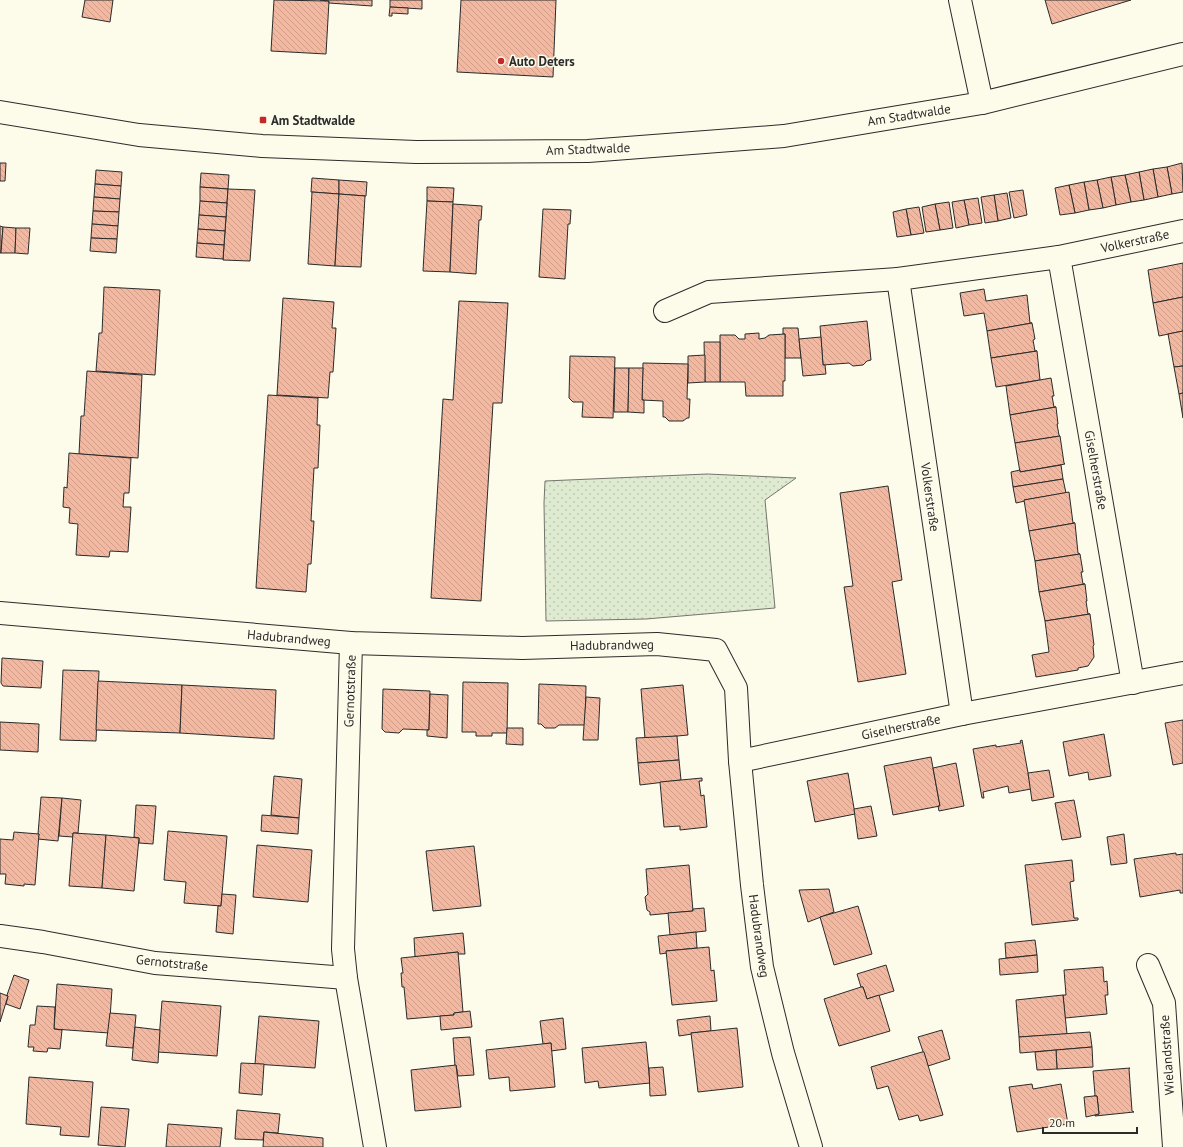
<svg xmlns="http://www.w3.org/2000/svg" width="1183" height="1147" viewBox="0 0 1183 1147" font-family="'PT Sans',sans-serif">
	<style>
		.park { fill: url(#park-dots); stroke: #74746e }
		.building { fill: url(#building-back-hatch); stroke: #2b2b2b }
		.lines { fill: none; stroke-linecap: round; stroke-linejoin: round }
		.street-casing { stroke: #2b2b2b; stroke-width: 24 }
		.street { stroke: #fdfbea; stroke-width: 22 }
		.poi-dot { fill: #c62828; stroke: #fdfbea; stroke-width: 1.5 }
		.labels { text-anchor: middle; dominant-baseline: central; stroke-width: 3; stroke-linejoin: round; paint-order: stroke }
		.poi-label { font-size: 13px; font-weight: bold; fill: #2b2b2b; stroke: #fdfbea; text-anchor: start }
		.street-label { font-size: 13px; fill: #2b2b2b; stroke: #fdfbea }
	</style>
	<defs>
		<pattern id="park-dots" width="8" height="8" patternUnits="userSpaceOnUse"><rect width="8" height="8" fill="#deebd1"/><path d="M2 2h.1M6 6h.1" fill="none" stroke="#bfcab4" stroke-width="1.8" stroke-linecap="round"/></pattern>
		<pattern id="building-back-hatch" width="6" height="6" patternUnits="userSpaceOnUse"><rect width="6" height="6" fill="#f2b8a0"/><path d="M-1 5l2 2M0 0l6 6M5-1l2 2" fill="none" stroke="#d09e8a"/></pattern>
	</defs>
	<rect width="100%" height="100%" fill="#fdfbea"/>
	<path class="park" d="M707,474L796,478L765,500L775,608L646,619L546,621L544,503L545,481Z"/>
	<g class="building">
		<path d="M85,0H113L110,22L82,17Z"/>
		<path d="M274,0L329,1L326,54L271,51Z"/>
		<path d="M320,0H372V6L329,3V1Z"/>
		<path d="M390,0H422V9L390,7Z"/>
		<path d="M461,0H556L553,77L457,72Z"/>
		<path d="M1045,0H1131L1052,24Z"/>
		<path d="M390,7L408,8V14L392,13V16H389Z"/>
		<path d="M0,163H6L5,181H0Z"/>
		<path d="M1182,163L1183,192L1172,194L1167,167Z"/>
		<path d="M1167,167L1172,194L1158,197L1153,169Z"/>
		<path d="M1153,169L1158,197L1144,200L1139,172Z"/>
		<path d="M96,170L122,172L121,186L95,184Z"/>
		<path d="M1139,172L1144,200L1131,202L1125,175Z"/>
		<path d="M201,173L229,175L228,189L200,187Z"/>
		<path d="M1125,175L1131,202L1116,205L1111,177Z"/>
		<path d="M1111,177L1116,205L1103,208L1097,180Z"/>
		<path d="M312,178L339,180V194L311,192Z"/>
		<path d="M339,180L367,182L366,196L339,194Z"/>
		<path d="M1097,180L1103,208L1089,210L1084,182Z"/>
		<path d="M1084,182L1089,210L1075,213L1069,185Z"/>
		<path d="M95,184L121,186L120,199L94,197Z"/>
		<path d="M1069,185L1075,213L1060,215L1055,188Z"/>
		<path d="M200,187L228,189L227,203L200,201Z"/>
		<path d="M427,187L454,188L453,202L427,201Z"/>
		<path d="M228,189L255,190L250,261L223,260Z"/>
		<path d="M1023,190L1027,215L1014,218L1009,192Z"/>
		<path d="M312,192L339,194L335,266L308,264Z"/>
		<path d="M1007,193L1011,218L998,221L994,195Z"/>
		<path d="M339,194L365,196L361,267L335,266Z"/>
		<path d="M994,195L998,221L985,223L981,197Z"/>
		<path d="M94,197L120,199L119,212L93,211Z"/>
		<path d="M978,198L982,223L969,225L964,200Z"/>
		<path d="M964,200L969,225L956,228L952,202Z"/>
		<path d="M200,201L227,203L226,217L199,215Z"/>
		<path d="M427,201L453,202L450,272L423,271Z"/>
		<path d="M949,202L953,228L940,230L935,204Z"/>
		<path d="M453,204L482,206L481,220H479L476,274L450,272Z"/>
		<path d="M935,204L940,230L926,232L922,207Z"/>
		<path d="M919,207L924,233L911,235L906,209Z"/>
		<path d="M543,209L571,210L570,224H568L565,279L539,277Z"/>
		<path d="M906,209L911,235L897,237L893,212Z"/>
		<path d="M93,211L119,212L118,226L92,224Z"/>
		<path d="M199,215L226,217L225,231L198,229Z"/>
		<path d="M92,224L118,226L117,239L91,238Z"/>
		<path d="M0,226L3,227L1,253H0Z"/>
		<path d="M3,227L16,228L15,253H1Z"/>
		<path d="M16,228H30L28,254L15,253Z"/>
		<path d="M198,229L225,231L224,245L197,243Z"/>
		<path d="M91,238L117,239L116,253L90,251Z"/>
		<path d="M197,243L224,245L223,259L196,257Z"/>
		<path d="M1183,263V297L1153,303L1148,270Z"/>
		<path d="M104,287L160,290L155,375L96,371L99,333H102Z"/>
		<path d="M984,289L986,301L1027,295L1030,323H1032L987,331L984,313L964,316L960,293Z"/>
		<path d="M1183,297V331L1159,336L1153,303Z"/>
		<path d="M283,298L334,302L332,328H336L333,372H330L328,398L277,395Z"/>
		<path d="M459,301L508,303L502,403H493L481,601L431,598L443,399L453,400Z"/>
		<path d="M867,321L871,360L867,361L863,365L853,366L849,363L823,365L820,326Z"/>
		<path d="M1032,323L1035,339L1033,340L1035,351H1037L991,358L987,331Z"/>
		<path d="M783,328H798L801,358H785V334H783Z"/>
		<path d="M1183,331V366L1174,367L1168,334Z"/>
		<path d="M759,333V339L765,338L769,335L785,334V381H783V396H746L745,382H720V335H735L739,339H745V334Z"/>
		<path d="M821,337L823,365H825L826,374L803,376L799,339Z"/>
		<path d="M704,342H720V382H705Z"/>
		<path d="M1037,351L1040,380L996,387L991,358Z"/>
		<path d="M705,355V382L688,383V356Z"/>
		<path d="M570,356L615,357L613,418L582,417L583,402H573L569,398Z"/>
		<path d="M643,363L688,364L687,399H690L689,418H687L683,421H669L665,417H663V401L642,400Z"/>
		<path d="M1183,366V393L1179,394L1174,367Z"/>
		<path d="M615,368H629L628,412H614Z"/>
		<path d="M629,368H643L642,400H644V413L628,412Z"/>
		<path d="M87,371L142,375L138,458L79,454L81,416H84Z"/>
		<path d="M1051,378L1054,396H1052L1054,407H1056L1010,415L1006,386Z"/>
		<path d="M1183,393V418L1179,394Z"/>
		<path d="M268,395L318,398L317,425H320L318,468H314L311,521H314L311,564H308L306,592L256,588Z"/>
		<path d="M1056,407L1058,424H1057L1059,435L1060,436L1015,443L1010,415Z"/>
		<path d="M1060,436L1064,463L1065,464L1020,472L1015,443Z"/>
		<path d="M69,453L131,458L129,493H124L123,507H131L128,552L110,551L109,557L76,555L78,524L69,523L70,508L63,507L64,487L67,488Z"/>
		<path d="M1061,465L1063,479L1013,487L1011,472L1020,470V472Z"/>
		<path d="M1063,479L1066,493L1024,500L1025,501L1016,503L1013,487Z"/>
		<path d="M888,486L902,580L892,582L906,674L858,682L844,587L853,586L840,493Z"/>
		<path d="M1069,492L1073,523H1075L1029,531L1024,500Z"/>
		<path d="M1075,523L1078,553L1080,554L1035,561L1029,531Z"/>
		<path d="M1080,554L1083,572H1081L1083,584H1085L1039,592L1035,561Z"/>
		<path d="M1085,584L1087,601H1086L1088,614H1090L1045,621L1039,592Z"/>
		<path d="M1090,614L1094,645L1093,646L1094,657L1088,666L1078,668V670L1036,677L1032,655L1049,652L1045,621Z"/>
		<path d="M2,658L43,661L41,688L3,686L1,683Z"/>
		<path d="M63,670L99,671L96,741L60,740Z"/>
		<path d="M98,681L182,685L180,733L96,730Z"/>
		<path d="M463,682L508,683L507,733H492V736H476V732H462Z"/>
		<path d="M539,684L586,686L585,725H559L555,728H545L541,724H538Z"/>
		<path d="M182,685L276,690L274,739L180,733Z"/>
		<path d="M683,685L688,735L645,739L641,689Z"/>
		<path d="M383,689L430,691L429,730L403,729L399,733L385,732L382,729Z"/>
		<path d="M430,694L448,695L447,738L427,736V730H429Z"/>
		<path d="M586,697L600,698L598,740H583Z"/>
		<path d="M1183,720V763L1173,765L1165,723Z"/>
		<path d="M0,722L39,724L38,752L0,750Z"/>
		<path d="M507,728H523V745L506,744Z"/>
		<path d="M1104,734L1111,776L1089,780L1088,772L1069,776L1063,742Z"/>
		<path d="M677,736L679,760L638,763L636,738Z"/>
		<path d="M1022,740L1031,789L1009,793L1008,786L983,792L984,798H982L973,749L996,745V747L1021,743L1020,741Z"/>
		<path d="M931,757L940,806L893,815L884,766Z"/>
		<path d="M679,760L681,780L640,785L638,763Z"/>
		<path d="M956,763L964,806L939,811L938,806H940L933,768Z"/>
		<path d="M1049,770L1054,797L1032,801L1028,773Z"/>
		<path d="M848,773L855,814L815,822L807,781Z"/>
		<path d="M274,776L302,779L299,818L271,815Z"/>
		<path d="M702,778V781H699L701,796L704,795L707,827L680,830V826L664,827L660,782Z"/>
		<path d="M41,797L62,798L58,841L38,839L39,834H38Z"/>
		<path d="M62,798L81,800L78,833H73V837L59,836Z"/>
		<path d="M1074,800L1081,837L1062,840L1055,803Z"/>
		<path d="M136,805L156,806L153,844L139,843V838L134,837Z"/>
		<path d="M871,806L877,836L858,839L854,809Z"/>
		<path d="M262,815L299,818L298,834L261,831Z"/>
		<path d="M168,831L227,836L221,906L184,903L186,882L164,880Z"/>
		<path d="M14,832L39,834L35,885L24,884V886L5,884L6,874H0V839L13,840Z"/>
		<path d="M73,833L106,835L102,888L69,886Z"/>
		<path d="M1124,834L1127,863L1111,865L1107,837Z"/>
		<path d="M106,835L139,838L134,891L102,888Z"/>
		<path d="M257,845L312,850L308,902L253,897Z"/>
		<path d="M474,846L481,906L433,911L426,851Z"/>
		<path d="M1176,853V855L1183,854V893H1180V890L1140,897L1134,859Z"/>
		<path d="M1072,860L1074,881L1070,882L1074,918H1078V920L1032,925L1025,865Z"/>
		<path d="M689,865L693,911L650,915V912L647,910L645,897L648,894L646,869Z"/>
		<path d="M829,889L834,912L808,922L799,890Z"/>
		<path d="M222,894L236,895L233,934L216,932L218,906H221Z"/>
		<path d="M858,906L872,954L834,965L820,917Z"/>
		<path d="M704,908L706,931L670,935L668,913L693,911V909Z"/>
		<path d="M696,932L697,948L666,951L667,953L660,954L658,936Z"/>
		<path d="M463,933L465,954H458V952L415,957L414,938Z"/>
		<path d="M1035,940L1037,955L1006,958L1005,943Z"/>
		<path d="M709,947L711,971L714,970L717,1001L672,1005L666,951Z"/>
		<path d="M458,952L463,1012L454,1013V1015L407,1019L404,987H402L401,973H403L401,958Z"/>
		<path d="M1037,955L1038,972L1000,975L999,959Z"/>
		<path d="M886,965L894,991L867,999L863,987H861L857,974Z"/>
		<path d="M1103,967L1104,982L1107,981L1108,995H1105L1107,1014L1065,1018L1063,995H1066L1064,970Z"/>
		<path d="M14,975L29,980L20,1009L6,1004L8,996L7,995Z"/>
		<path d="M57,984L112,989L109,1033L54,1029Z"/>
		<path d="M861,987H863L867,999L879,995L890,1031L839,1046L824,999Z"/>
		<path d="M0,993L8,996L0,1022Z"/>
		<path d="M1063,995L1067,1034L1019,1037L1016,1000Z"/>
		<path d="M162,1001L221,1006L217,1056L158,1052Z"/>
		<path d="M37,1006L55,1007L54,1029L62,1030L60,1049L48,1048L47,1052L33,1051L34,1047H28L30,1025H35Z"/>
		<path d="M470,1011L472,1027L441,1030L440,1016L454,1015V1013Z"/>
		<path d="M110,1013L136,1015L133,1048L106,1046Z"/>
		<path d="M259,1016L319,1021L315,1068L255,1064Z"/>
		<path d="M710,1016L711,1031L691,1033L692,1034L679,1036L677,1020Z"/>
		<path d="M563,1018L566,1049L551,1051V1043L543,1044L540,1021Z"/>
		<path d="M135,1027L160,1030L158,1063L132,1060Z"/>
		<path d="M737,1028L743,1087L698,1092L691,1033Z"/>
		<path d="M942,1030L950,1059L928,1066L918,1037Z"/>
		<path d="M1090,1032L1092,1047L1020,1053L1019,1037Z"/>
		<path d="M470,1037L474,1075L458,1076L456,1065L455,1066L453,1038Z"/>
		<path d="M646,1042L650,1083L599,1088L598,1081L585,1083L582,1048Z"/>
		<path d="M551,1043L555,1087L510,1091L509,1077L489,1079L486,1050Z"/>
		<path d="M1092,1047L1093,1067L1057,1069L1056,1050Z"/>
		<path d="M1056,1050L1057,1069L1037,1070L1035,1052Z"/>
		<path d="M922,1052H924L943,1115L920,1121L918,1115L899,1120L888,1086L877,1089L871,1067Z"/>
		<path d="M241,1063L264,1064L262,1095L239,1093Z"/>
		<path d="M456,1065L461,1107L415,1111L411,1070Z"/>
		<path d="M663,1067L666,1095L650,1096L649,1068Z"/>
		<path d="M1130,1068L1129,1069L1132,1111L1134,1112L1095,1116V1115L1099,1114L1097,1096H1094L1095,1095L1093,1071Z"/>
		<path d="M29,1077L93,1082L89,1137L60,1135L61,1127L26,1124Z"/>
		<path d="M1032,1084L1033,1089L1061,1084L1068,1124L1017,1132L1009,1087Z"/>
		<path d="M1094,1096H1097L1099,1114L1086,1117L1084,1097Z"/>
		<path d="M101,1107L129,1109L125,1147L98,1145Z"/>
		<path d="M237,1110L280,1114L278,1133L264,1132L263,1140L235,1139Z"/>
		<path d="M168,1124L222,1128L220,1147H166Z"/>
		<path d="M264,1132L323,1138V1147H263Z"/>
	</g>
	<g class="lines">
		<g class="street-casing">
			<g id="street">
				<path d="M960,0L982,103"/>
				<path d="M0,112L139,135L262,146L416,152L588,151L784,136L982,103L1183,54"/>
				<path d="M1059,257L1133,683"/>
				<path d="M665,311L709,292L898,279"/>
				<path d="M0,613L351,643L522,648L657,644L716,650L736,688L740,761L752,885L762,967L783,1053L811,1147"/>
				<path d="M351,643L343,949L346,978L375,1147"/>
				<path d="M962,714L898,279L1059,257L1183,231"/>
				<path d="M740,761L962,714L1183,673"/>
				<path d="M0,936L43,942L155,963L346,978"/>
				<path d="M1148,965L1164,1003L1174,1147"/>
			</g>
		</g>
		<use href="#street" class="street"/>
	</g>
	<g class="poi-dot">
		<circle cx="501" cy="61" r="4"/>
		<rect x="259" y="116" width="8" height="8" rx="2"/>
	</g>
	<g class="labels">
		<g class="poi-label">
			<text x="509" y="61">Auto Deters</text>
			<text x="271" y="120">Am Stadtwalde</text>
		</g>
		<g class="street-label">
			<text transform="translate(909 115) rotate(-9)">Am Stadtwalde</text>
			<text transform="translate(588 149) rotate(-2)">Am Stadtwalde</text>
			<text transform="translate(1135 241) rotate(-12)">Volkerstraße</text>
			<text transform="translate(1096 470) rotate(80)">Giselherstraße</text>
			<text transform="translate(930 497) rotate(82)">Volkerstraße</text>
			<text transform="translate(289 638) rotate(5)">Hadubrandweg</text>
			<text transform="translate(612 645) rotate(-1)">Hadubrandweg</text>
			<text transform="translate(350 691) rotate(-88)">Gernotstraße</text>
			<text transform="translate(901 727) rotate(-12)">Giselherstraße</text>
			<text transform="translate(759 936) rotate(82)">Hadubrandweg</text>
			<text transform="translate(172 963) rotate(6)">Gernotstraße</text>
			<text transform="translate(1167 1055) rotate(-94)">Wielandstraße</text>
		</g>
	</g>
	<path d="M1043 1127v6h94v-6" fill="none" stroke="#2b2b2b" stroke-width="2"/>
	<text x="1049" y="1127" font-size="12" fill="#2b2b2b" stroke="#fdfbea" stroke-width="3" paint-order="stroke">20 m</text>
</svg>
